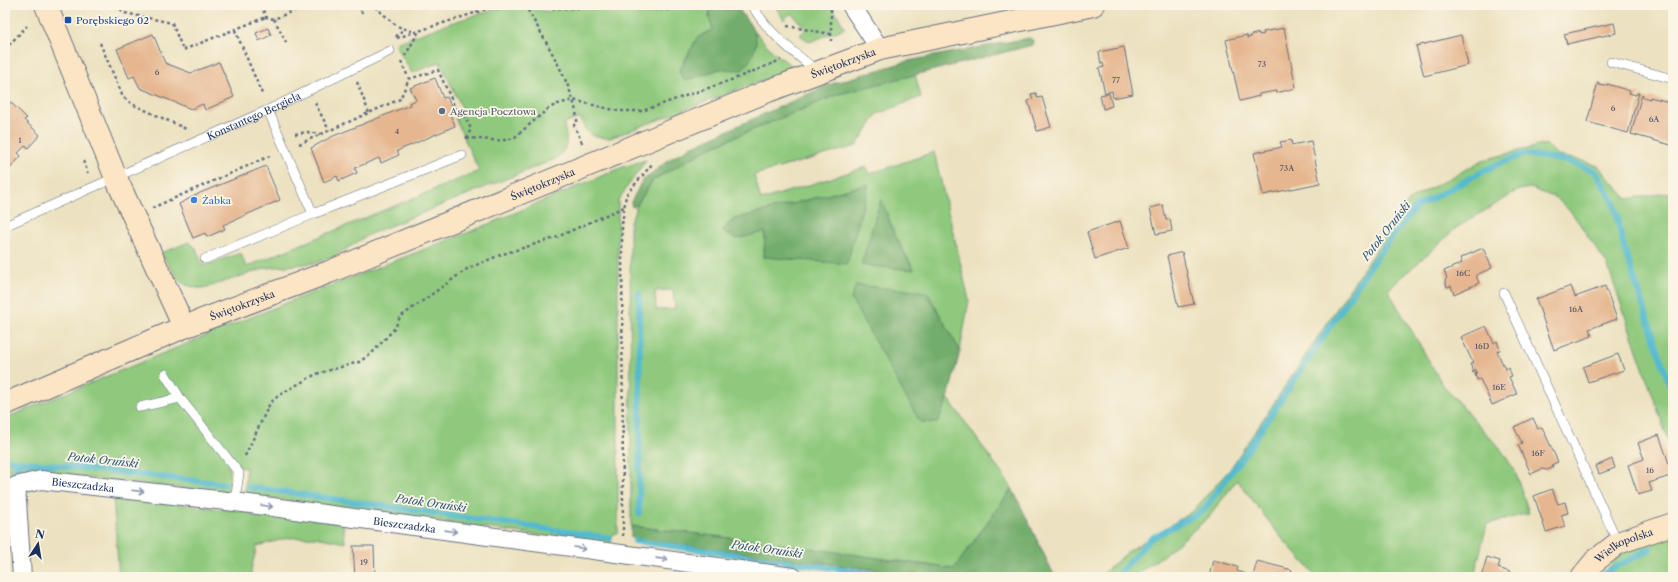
<svg xmlns="http://www.w3.org/2000/svg" width="1678" height="582" viewBox="0 0 1678 582" font-family="'Libre Caslon Text',serif">
	<style>
		.green { fill: #8fc97d; stroke: #557c6e; fill-rule: evenodd }
		.forest { fill: #73ad6c; stroke: #476e65 }
		.lines { fill: none; stroke-linecap: round; stroke-linejoin: round }
		.stream { stroke: #52bacf; stroke-width: 6 }
		.building { fill: #e5b68f }
		.lane-casing { stroke: #646e81; stroke-width: 10 }
		.street-casing { stroke: #646e81; stroke-width: 20 }
		.secondary-casing { stroke: #646e81; stroke-width: 24 }
		.path { stroke: #646e81; stroke-width: 2.5; stroke-dasharray: 3 3; stroke-linecap: butt }
		.lane { stroke: #fff; stroke-width: 9 }
		.street { stroke: #fff; stroke-width: 18 }
		.secondary { stroke: #fce5c4; stroke-width: 22 }
		.oneway { stroke: #8d97ae }
		.transit-dot { fill: #1a4fb4; stroke: #fcf5e5; stroke-width: 1.5 }
		.service-dot { fill: #5c6f8a; stroke: #fcf5e5; stroke-width: 1.5 }
		.shop-dot { fill: #3f7fe0; stroke: #fcf5e5; stroke-width: 1.5 }
		.labels { text-anchor: middle; dominant-baseline: central; stroke-width: 3.5; stroke-linejoin: round; paint-order: stroke }
		.number-label { font-size: 8px; fill: #4e516a }
		.transit-label { font-size: 10px; fill: #164399; stroke: #fcf5e5; text-anchor: start }
		.street-label { font-size: 10px; fill: #1b2f5e; stroke: #fcf5e5 }
		.service-label { font-size: 10px; fill: #4e5e75; stroke: #fcf5e5; text-anchor: start }
		.shop-label { font-size: 10px; fill: #366cbe; stroke: #fcf5e5; text-anchor: start }
		.water-label { font-size: 11px; font-style: italic; fill: #2c5980; stroke: #fcf5e5 }
	</style>
	<rect width="100%" height="100%" fill="#fcf5e5"/>
	<filter id="ink" filterUnits="userSpaceOnUse"><feTurbulence type="fractalNoise" baseFrequency=".025" numOctaves="2"/><feDisplacementMap in="SourceGraphic" scale="8" xChannelSelector="R" yChannelSelector="G"/><feConvolveMatrix kernelMatrix="1 2 1 2 8 2 1 2 1" color-interpolation-filters="sRGB"/></filter>
	<filter id="wash" filterUnits="userSpaceOnUse"><feTurbulence type="fractalNoise" baseFrequency=".012" numOctaves="4" result="noise"/><feDisplacementMap in="SourceGraphic" scale="16" xChannelSelector="R" yChannelSelector="G"/><feGaussianBlur stdDeviation="0.9" result="paint"/><feColorMatrix in="noise" values="0 0 0 0 0 0 0 0 0 0 0 0 0 0 0 0 0 1.4 0 .05"/><feComposite in="paint" operator="in"/></filter>
	<g filter="url(#wash)">
		<rect width="100%" height="100%" fill="#ece2c1"/>
		<g class="green">
			<path d="M548,5H710L709,18L713,29L697,38L679,71L685,81L719,69H742L756,45L755,32L775,54L791,65L790,70L610,138C593,138 586,135 580,118L564,124C567,142 570,147 555,159L370,234L333,257L315,263L266,268L205,288H197L186,285L178,280L161,253L189,242L195,247L203,266L241,253L246,267L479,171L455,118L465,114L440,62L412,73C406,63 400,54 396,43L450,23L497,9L518,7L551,12L552,5Z"/>
			<path d="M774,5H831L845,28L810,42L800,35L806,29L791,13L784,20Z"/>
			<path d="M915,74L921,97L877,114L856,146L754,175L761,200L866,167L869,174L934,152L969,300L960,351L927,292L937,423L948,398L1012,488L954,569L780,544L631,526L630,223L637,205L653,180L711,147L839,94ZM869,184L764,257L765,232L734,219ZM886,210L895,236L914,269L861,265ZM673,290L675,309L656,310L655,291Z"/>
			<path d="M1546,144L1558,156L1580,160L1598,166L1625,196L1626,199L1673,192V454L1607,264L1572,213L1556,198L1530,188L1519,190L1456,228L1388,290L1443,385L1502,451L1515,471L1529,513L1487,524L1474,577H1317L1280,536L1237,480L1209,517L1168,552L1132,577H1099L1130,550L1193,511L1230,469L1409,200L1483,160Z"/>
			<path d="M646,160L618,200V533L613,534L611,543L609,545L246,495L245,492L246,468L229,466L230,490L227,493L29,472L19,473L5,469V418L296,299L477,229L623,167Z"/>
			<path d="M113,497L343,522L345,543L316,537L288,538L257,546L251,570V577H119Z"/>
			<path d="M5,508L8,554L5,556Z"/>
			<path d="M1673,532V573L1666,577H1600L1624,551Z"/>
			<path d="M897,573L929,577H898Z"/>
		</g>
		<g class="forest">
			<path d="M710,5H737C741,15 750,22 754,32C760,46 751,60 742,70L719,69L685,81L679,72L697,38L713,29L709,18Z"/>
			<path d="M1029,38L1033,40V45L839,94L711,147L653,180L637,205L632,207L631,202L642,181L670,159L693,146L828,85L908,61Z"/>
			<path d="M869,184L847,264L764,257L765,232L736,239L722,230L734,219Z"/>
			<path d="M881,199L895,236L914,270L861,265Z"/>
			<path d="M856,285L927,292L960,351L948,398L937,423L920,422L851,299Z"/>
			<path d="M1012,488L1055,577H929L631,538V526L780,544L954,569Z"/>
		</g>
		<g class="lines">
			<g class="stream">
				<path d="M639,293L640,403L639,513"/>
				<path d="M5,456L8,460L225,484"/>
				<path d="M15,472L20,461"/>
				<path d="M249,487L610,538"/>
				<path d="M635,541L896,577"/>
				<path d="M1116,577L1150,539L1203,511L1246,452L1377,256L1416,207L1495,165L1525,154L1567,161L1595,171L1614,203L1624,248L1673,395"/>
				<path d="M1603,577L1605,573L1650,549"/>
			</g>
		</g>
		<g id="blocks">
			<g class="building">
				<path d="M1614,23L1616,33L1567,44L1564,34Z"/>
				<path d="M268,28L271,35L259,41L256,33Z"/>
				<path d="M1284,28L1296,88L1276,93V91L1259,94V96L1240,101L1226,40L1247,35V38L1251,37V35L1259,33V35L1264,34L1263,32Z"/>
				<path d="M153,34L165,63L191,73L219,62L234,97L205,110L203,104L191,109L140,88L134,76L129,78L117,49Z"/>
				<path d="M1461,35L1468,65L1424,76L1416,46Z"/>
				<path d="M1124,47L1133,94L1113,98L1112,91L1105,93L1099,68L1104,67L1103,63L1101,64L1099,52Z"/>
				<path d="M435,78L443,98L447,97L453,111L450,113L455,126L397,151L399,155L381,163L379,158L355,168L357,173L339,181L337,176L324,182L311,148L331,137L410,105L409,103L416,100L410,88Z"/>
				<path d="M1598,82L1600,83L1599,85L1606,86L1607,84L1630,91L1629,93L1636,95L1637,93H1639L1628,133L1587,122Z"/>
				<path d="M1036,93L1037,98L1042,97L1051,127L1037,131L1028,101L1033,99L1031,94Z"/>
				<path d="M1109,93L1112,106L1103,109L1100,95Z"/>
				<path d="M1642,94L1643,95V97L1650,99V97L1673,103V138L1671,145L1631,134Z"/>
				<path d="M5,97L27,118L24,120L40,135L28,148L26,145L18,153L21,156L5,174Z"/>
				<path d="M1291,140L1292,145L1311,141L1320,183L1263,195L1254,153L1282,147L1280,142Z"/>
				<path d="M266,166L280,200L223,225L225,229L207,237L205,233L193,238L179,204L200,193Z"/>
				<path d="M1163,205L1166,220L1170,219L1172,231L1156,234L1150,208Z"/>
				<path d="M1120,221L1129,248L1095,259L1087,232Z"/>
				<path d="M1483,248L1492,268L1476,275L1479,283L1454,294L1451,286L1447,287L1445,280L1447,278L1444,271L1462,263L1460,258Z"/>
				<path d="M1182,252L1194,304L1178,307L1167,256Z"/>
				<path d="M1571,286L1575,297L1605,286L1617,319L1589,329L1592,336L1554,350L1536,299Z"/>
				<path d="M1486,326L1494,343L1497,341L1500,350L1497,351L1505,369L1508,367L1512,376L1509,377L1517,394L1492,405L1480,379L1477,380L1475,374L1477,372L1474,373L1472,372L1476,370H1473L1470,364L1473,363L1461,337Z"/>
				<path d="M1618,354L1624,370L1588,382L1583,367Z"/>
				<path d="M1533,418L1538,429L1542,427L1558,462L1553,464L1552,468L1547,470L1542,469L1531,474L1518,445L1522,443L1514,427Z"/>
				<path d="M1659,435L1673,475L1649,483L1652,491L1638,495L1628,465L1644,459L1638,443Z"/>
				<path d="M1612,459L1615,468L1599,474L1596,466Z"/>
				<path d="M1552,489L1558,504L1565,502L1568,513L1561,515L1565,526L1546,532L1534,496Z"/>
				<path d="M353,546H374L375,577H355Z"/>
				<path d="M1487,557L1500,561L1498,568L1510,572L1509,577H1481Z"/>
				<path d="M1213,560L1238,567L1237,571L1253,576L1257,561L1292,570L1290,577H1209Z"/>
			</g>
		</g>
	</g>
	<g filter="url(#ink)">
		<use href="#blocks" fill-opacity="0" stroke="#646e81" stroke-width="1"/>
		<g class="lines">
			<g class="lane-casing">
				<g id="lane">
					<path d="M752,5C768,33 792,51 817,71"/>
					<path d="M1611,62L1673,79"/>
					<path d="M268,110L313,214L462,155"/>
					<path id="s1" d="M5,226L268,110L390,51"/>
					<path d="M205,259L313,214"/>
					<path d="M1504,293L1618,543"/>
					<path d="M165,374L180,398L239,473L235,502"/>
					<path d="M140,407L180,398"/>
				</g>
			</g>
			<g class="street-casing">
				<g id="street">
					<path d="M851,5L880,49"/>
					<path id="s2" d="M16,486L41,480L235,502L793,577"/>
					<path d="M16,486L22,577"/>
				</g>
			</g>
			<g class="secondary-casing">
				<g id="secondary">
					<path d="M46,5L116,178L184,327"/>
					<path id="s3" d="M5,404L184,327L329,272L768,91L880,49L1093,5"/>
					<path id="s4" d="M1582,577L1595,561L1618,543L1673,524"/>
				</g>
			</g>
			<g class="path">
				<path d="M116,5L125,13L172,23L183,50L266,17"/>
				<path d="M261,5L266,17L274,19L308,5"/>
				<path d="M359,5L362,13"/>
				<path d="M474,5L477,12"/>
				<path d="M525,5C541,34 577,90 577,122L574,125L583,145"/>
				<path d="M375,7L397,26L414,32"/>
				<path d="M552,8H617L666,10L698,5"/>
				<path d="M831,9V41"/>
				<path d="M274,19L287,44"/>
				<path d="M787,26L831,34"/>
				<path d="M235,30L263,96"/>
				<path d="M396,37L399,33L405,29"/>
				<path d="M397,38L499,5"/>
				<path d="M100,43L123,97L132,104L186,129"/>
				<path d="M5,49L27,26"/>
				<path d="M405,56L419,31"/>
				<path d="M401,61L409,79"/>
				<path d="M357,82L369,113"/>
				<path d="M315,103L329,130"/>
				<path d="M295,134L307,132L320,134"/>
				<path d="M467,138C481,138 502,144 515,137L549,108L558,104L573,100L618,111H642L734,79L781,60"/>
				<path d="M299,144L400,99L409,79L438,70L458,114L465,117L471,129L465,141"/>
				<path d="M83,161L88,173"/>
				<path d="M152,208L272,155"/>
				<path d="M245,456L270,403L279,395L316,374L359,362L372,353L395,328L400,317L467,269L500,255L555,238L624,207"/>
				<path d="M623,536L622,225L626,195L653,163"/>
			</g>
			<use href="#lane" class="lane"/>
			<use href="#street" class="street"/>
			<use href="#secondary" class="secondary"/>
		</g>
		<defs><path id="oneway-shaft" d="M-6 0H5M1.5-3L5.5 0L1.5 3" fill="none" stroke-width="1.6" stroke-linecap="round" stroke-linejoin="round"/></defs>
		<g class="oneway">
			<use href="#oneway-shaft" transform="translate(138 491) rotate(6)"/>
			<use href="#oneway-shaft" transform="translate(267 506) rotate(8)"/>
			<use href="#oneway-shaft" transform="translate(451 531) rotate(8)"/>
			<use href="#oneway-shaft" transform="translate(580 548) rotate(8)"/>
			<use href="#oneway-shaft" transform="translate(662 559) rotate(8)"/>
		</g>
	</g>
	<rect class="transit-dot" x="64" y="16" width="8" height="8" rx="2"/>
	<circle class="service-dot" cx="442" cy="111" r="4"/>
	<circle class="shop-dot" cx="194" cy="200" r="4"/>
	<g class="labels">
		<g class="number-label">
			<text x="1262" y="64">73</text>
			<text x="157" y="72">6</text>
			<text x="1116" y="80">77</text>
			<text x="1613" y="108">6</text>
			<text x="1654" y="119">6A</text>
			<text x="397" y="131">4</text>
			<text x="20" y="140">1</text>
			<text x="1287" y="168">73A</text>
			<text x="1463" y="273">16C</text>
			<text x="1576" y="309">16A</text>
			<text x="1482" y="346">16D</text>
			<text x="1499" y="387">16E</text>
			<text x="1538" y="453">16F</text>
			<text x="1650" y="470">16</text>
			<text x="364" y="562">19</text>
		</g>
		<g class="transit-label">
			<text x="76" y="20">Porębskiego 02</text>
		</g>
		<g class="street-label">
			<text stroke="none"><textPath href="#s3" startOffset="905">Świętokrzyska</textPath></text>
			<text stroke="none"><textPath href="#s1" startOffset="272">Konstantego Bergiela</textPath></text>
			<text stroke="none"><textPath href="#s3" startOffset="581">Świętokrzyska</textPath></text>
			<text stroke="none"><textPath href="#s3" startOffset="257">Świętokrzyska</textPath></text>
			<text stroke="none"><textPath href="#s2" startOffset="68">Bieszczadzka</textPath></text>
			<text stroke="none"><textPath href="#s2" startOffset="392">Bieszczadzka</textPath></text>
			<text stroke="none"><textPath href="#s4" startOffset="54">Wielkopolska</textPath></text>
		</g>
		<g class="service-label">
			<text x="450" y="111">Agencja Pocztowa</text>
		</g>
		<g class="shop-label">
			<text x="202" y="200">Żabka</text>
		</g>
		<g class="water-label">
			<text transform="translate(1386 231) rotate(-52)">Potok Oruński</text>
			<text transform="translate(103 460) rotate(6)">Potok Oruński</text>
			<text transform="translate(431 503) rotate(8)">Potok Oruński</text>
			<text transform="translate(767 549) rotate(8)">Potok Oruński</text>
		</g>
	</g>
	<rect width="1678" height="582" fill="none" stroke="#fcf5e5" stroke-width="20"/>
	<g transform="translate(38 544) rotate(12)" stroke="#fcf5e5" stroke-width="3" paint-order="stroke">
	<path d="M0-3L7 15L0 10L-7 15Z" fill="#1b2f5e"/>
	<text y="-6" font-size="11" font-weight="bold" text-anchor="middle" fill="#1b2f5e">N</text>
	</g>
</svg>
